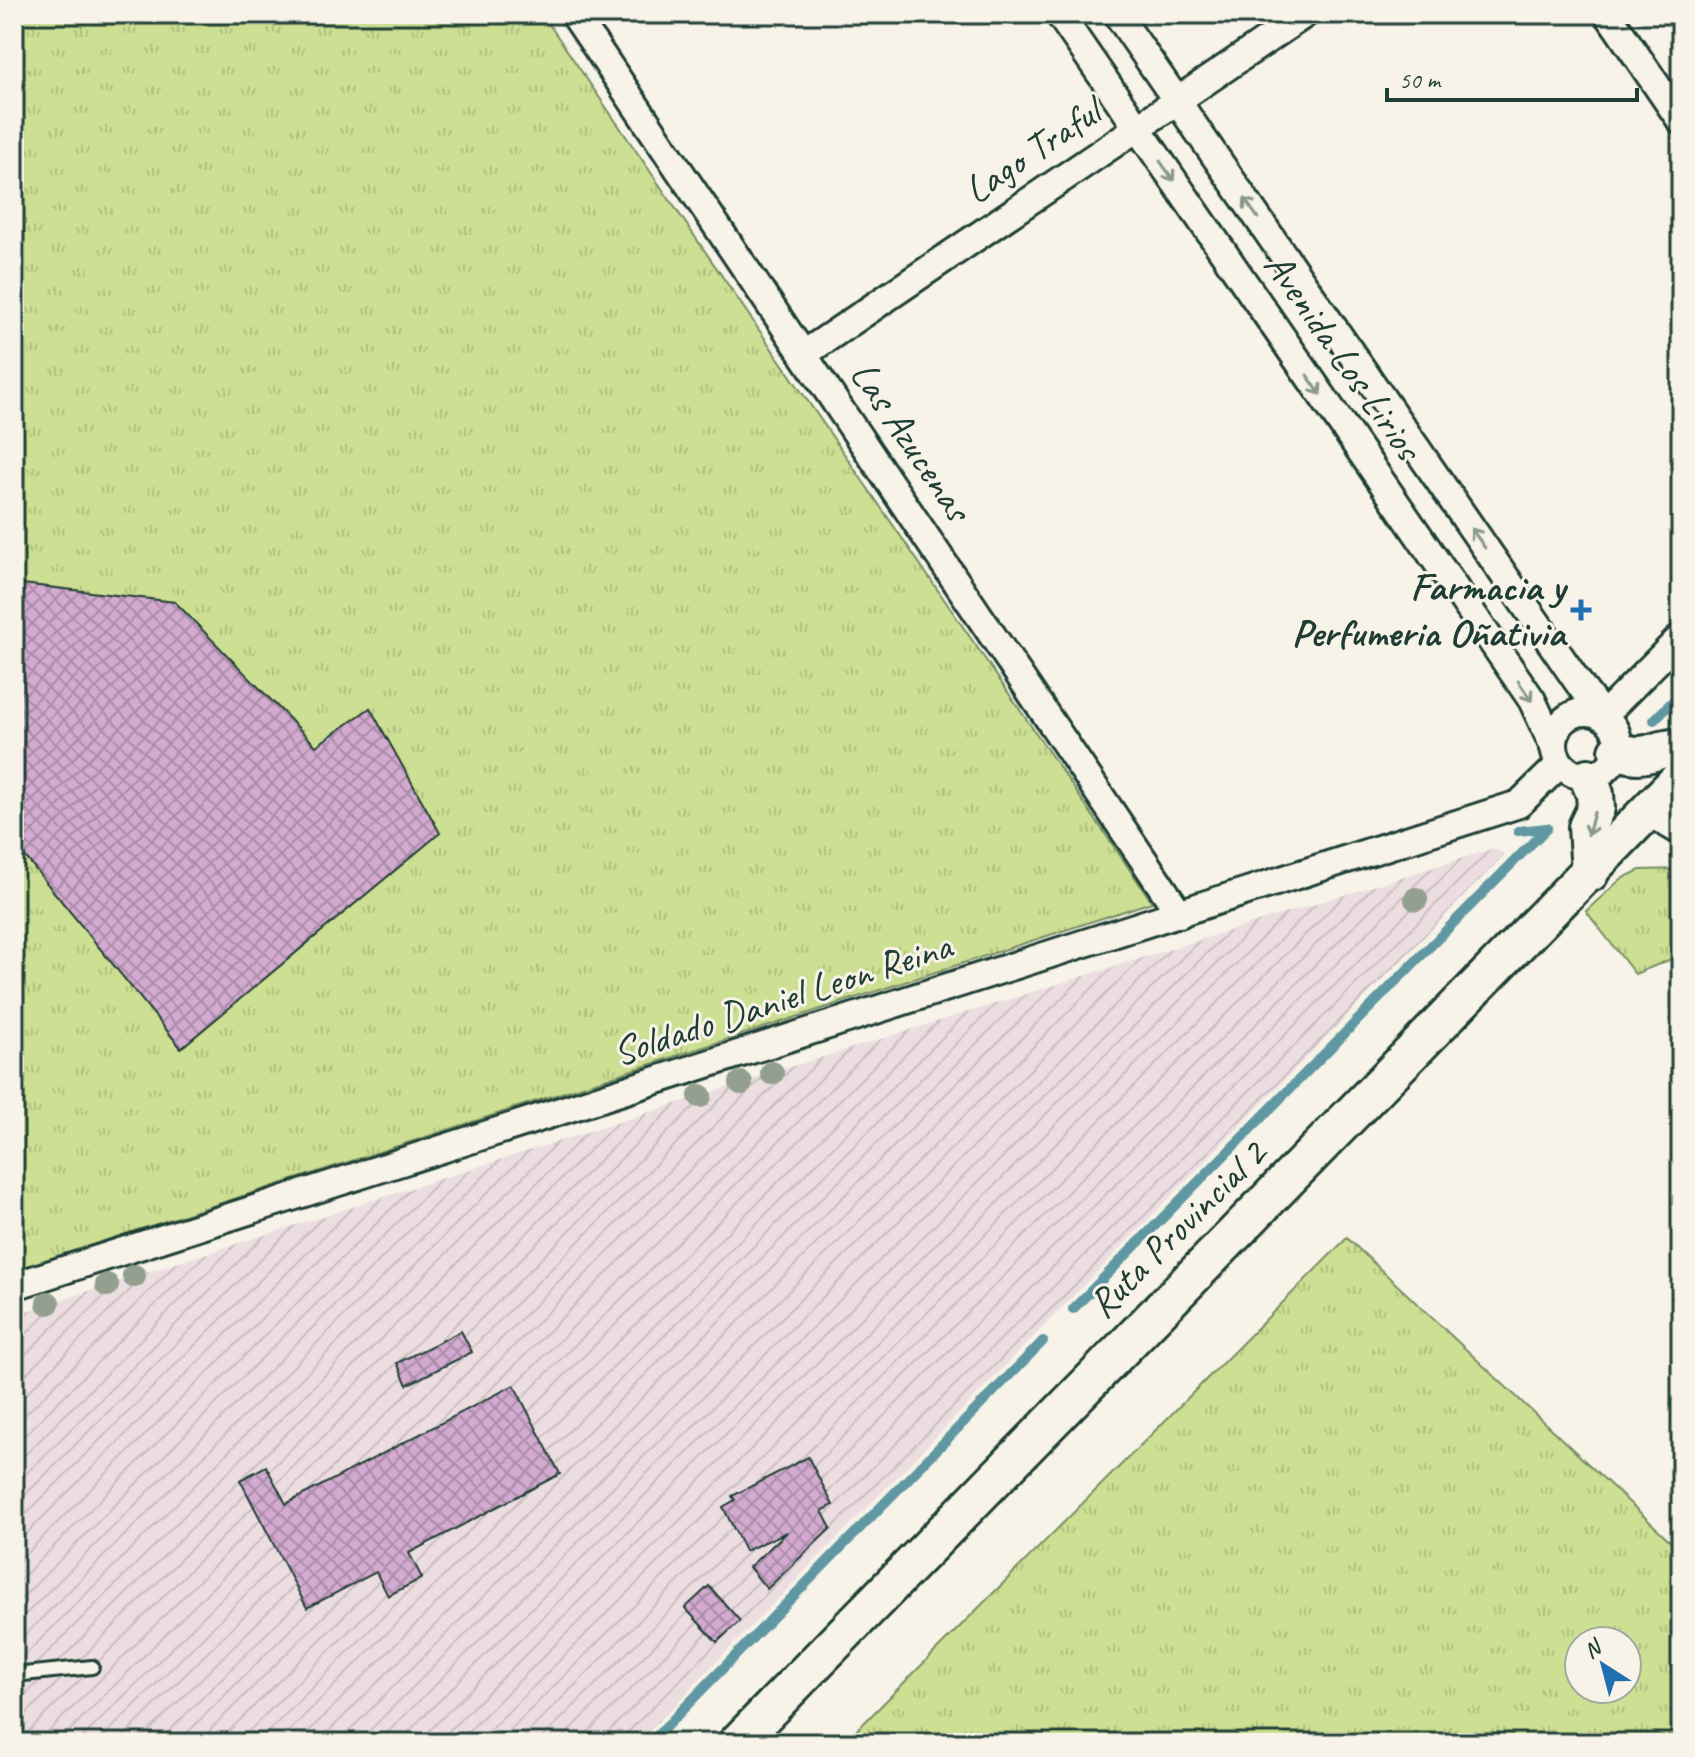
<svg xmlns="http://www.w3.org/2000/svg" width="1695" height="1757" viewBox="0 0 1695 1757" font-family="Caveat,sans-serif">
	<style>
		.industrial { fill: url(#industrial-furrows) }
		.grass { fill: url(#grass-tufts); stroke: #768e64; stroke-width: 2; fill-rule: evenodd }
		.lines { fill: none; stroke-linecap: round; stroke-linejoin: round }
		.stream { stroke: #5f97a2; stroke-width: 10 }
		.building { fill: url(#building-cross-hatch); stroke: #1f3d34; stroke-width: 2 }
		.service-casing { stroke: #1f3d34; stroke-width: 18 }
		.minor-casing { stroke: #1f3d34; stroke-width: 32 }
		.secondary-casing { stroke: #1f3d34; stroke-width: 42 }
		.service { stroke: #f7f3e8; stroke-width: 12 }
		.minor { stroke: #f7f3e8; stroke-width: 26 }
		.secondary { stroke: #f7f3e8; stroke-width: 36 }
		.tree { fill: #93a08f }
		.oneway { stroke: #8b988e }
		.poi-dot { fill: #1f6fb2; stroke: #f7f3e8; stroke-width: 3 }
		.labels { text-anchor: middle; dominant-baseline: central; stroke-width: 6; stroke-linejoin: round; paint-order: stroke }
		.street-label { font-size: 40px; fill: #1f3d34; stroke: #f7f3e8 }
		.poi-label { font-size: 40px; font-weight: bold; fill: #1f3d34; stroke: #f7f3e8; text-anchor: end }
	</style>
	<defs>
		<pattern id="industrial-furrows" width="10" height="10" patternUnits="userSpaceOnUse" patternTransform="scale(2)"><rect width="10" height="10" fill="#ecdde1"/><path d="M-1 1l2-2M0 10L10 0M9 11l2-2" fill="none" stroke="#cabfc2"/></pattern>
		<pattern id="grass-tufts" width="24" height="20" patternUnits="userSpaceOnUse" patternTransform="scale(2)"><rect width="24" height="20" fill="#cddf93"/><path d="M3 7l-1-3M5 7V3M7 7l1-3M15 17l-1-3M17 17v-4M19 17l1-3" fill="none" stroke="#b0c07f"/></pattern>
		<pattern id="building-cross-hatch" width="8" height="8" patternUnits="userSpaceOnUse" patternTransform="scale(2)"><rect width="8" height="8" fill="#d3aad0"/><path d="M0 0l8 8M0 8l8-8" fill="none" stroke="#ab8caa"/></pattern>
	</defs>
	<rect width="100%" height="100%" fill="#f7f3e8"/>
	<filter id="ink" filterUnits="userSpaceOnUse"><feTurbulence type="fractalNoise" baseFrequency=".0125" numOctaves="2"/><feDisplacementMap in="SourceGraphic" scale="16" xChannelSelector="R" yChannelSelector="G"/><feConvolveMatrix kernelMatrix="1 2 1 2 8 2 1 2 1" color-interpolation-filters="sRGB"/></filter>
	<g filter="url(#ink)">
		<path class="industrial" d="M1492,849L1505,854L637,1743H14V1315L772,1073Z"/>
		<g class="grass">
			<path d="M14,14H542L1152,902L14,1270Z"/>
			<path d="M1681,869V955L1635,974L1586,911L1621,879L1640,870Z"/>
			<path d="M1347,1238L1681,1551V1743H844ZM1579,1641H1627V1689H1579Z"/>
		</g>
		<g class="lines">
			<g class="stream">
				<path d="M1654,720L1681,693"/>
				<path d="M1518,831L1547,828"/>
				<path d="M1073,1309L1547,828"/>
				<path d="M650,1743L1043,1341"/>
			</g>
		</g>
		<g class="building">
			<path d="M14,583L175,602L316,746L370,708L440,833L181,1048L14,843Z"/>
			<path d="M461,1331L472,1352L407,1385L397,1363Z"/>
			<path d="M514,1385L560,1474L409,1553L422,1578L388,1596L376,1572L307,1608L240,1480L266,1466L286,1504Z"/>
			<path d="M808,1457L833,1505L822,1511L831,1528L767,1589L749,1567L787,1532L745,1551L723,1507L735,1500L732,1496Z"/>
			<path d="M709,1586L740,1621L717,1642L685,1608Z"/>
		</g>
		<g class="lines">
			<g class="service-casing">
				<path id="service" d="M14,1675L92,1667"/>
			</g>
			<g class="minor-casing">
				<g id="minor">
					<path d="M574,14L1180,914"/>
					<path d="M1059,14L1532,700L1554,747"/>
					<path d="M1117,14L1582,688L1603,716L1681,637"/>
					<path d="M1608,14L1681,121"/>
					<path d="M804,354L1305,14"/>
					<circle cx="1586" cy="744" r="32"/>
					<path d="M14,1286L1519,804L1560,764"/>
				</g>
			</g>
			<g class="secondary-casing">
				<g id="secondary">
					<path d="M1618,751C1651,762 1653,746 1681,748"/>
					<path d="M1588,777L1595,794L1596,808L1587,827L1590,873"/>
					<path d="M1651,808L1681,826"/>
					<path d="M737,1743L1681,777"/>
				</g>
			</g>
			<use href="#service" class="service"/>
			<use href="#minor" class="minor"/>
			<use href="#secondary" class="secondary"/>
		</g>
		<g class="tree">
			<circle cx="1416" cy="899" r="12"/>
			<circle cx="772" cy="1073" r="12"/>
			<circle cx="741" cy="1083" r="12"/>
			<circle cx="700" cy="1096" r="12"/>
			<circle cx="134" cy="1276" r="12"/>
			<circle cx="107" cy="1285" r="12"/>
			<circle cx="48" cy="1303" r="12"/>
		</g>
		<defs><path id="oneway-shaft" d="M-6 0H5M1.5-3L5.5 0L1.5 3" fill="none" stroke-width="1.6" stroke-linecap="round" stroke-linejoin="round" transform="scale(2)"/></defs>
		<g class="oneway">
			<use href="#oneway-shaft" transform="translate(1167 171) rotate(55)"/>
			<use href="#oneway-shaft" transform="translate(1251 208) rotate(-125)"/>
			<use href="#oneway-shaft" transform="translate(1314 385) rotate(55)"/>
			<use href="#oneway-shaft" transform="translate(1478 538) rotate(-125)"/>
			<use href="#oneway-shaft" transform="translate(1525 691) rotate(56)"/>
			<use href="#oneway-shaft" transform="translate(1591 824) rotate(105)"/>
		</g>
	</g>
	<path class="poi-dot" d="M1577 598h8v8h8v8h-8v8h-8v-8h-8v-8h8z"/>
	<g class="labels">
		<g class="street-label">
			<text transform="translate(1032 151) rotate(-34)">Lago Traful</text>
			<text transform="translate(1343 356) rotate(55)">Avenida Los Lirios</text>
			<text transform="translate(911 441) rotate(56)">Las Azucenas</text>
			<text transform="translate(782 999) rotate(-18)">Soldado Daniel Leon Reina</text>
			<text transform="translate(1177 1229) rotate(-45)">Ruta Provincial 2</text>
		</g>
		<g class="poi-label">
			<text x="1565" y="587">Farmacia y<tspan x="1565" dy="46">Perfumeria Oñativia</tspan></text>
		</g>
	</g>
	<rect width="1695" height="1757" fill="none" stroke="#f7f3e8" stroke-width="48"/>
	<rect x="24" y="24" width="1647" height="1709" fill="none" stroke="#1f3d34" stroke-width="3" filter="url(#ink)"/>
	<g transform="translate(1603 1665) rotate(324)"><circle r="38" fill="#f7f3e8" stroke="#a1aaa0" stroke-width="2"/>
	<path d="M0-6L14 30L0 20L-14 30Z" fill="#1f6fb2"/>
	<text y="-12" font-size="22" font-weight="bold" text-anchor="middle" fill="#1f3d34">N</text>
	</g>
	<path d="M1387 88v12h250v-12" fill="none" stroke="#1f3d34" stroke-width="4"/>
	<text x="1399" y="88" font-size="24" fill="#1f3d34" stroke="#f7f3e8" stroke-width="6" paint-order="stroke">50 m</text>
</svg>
